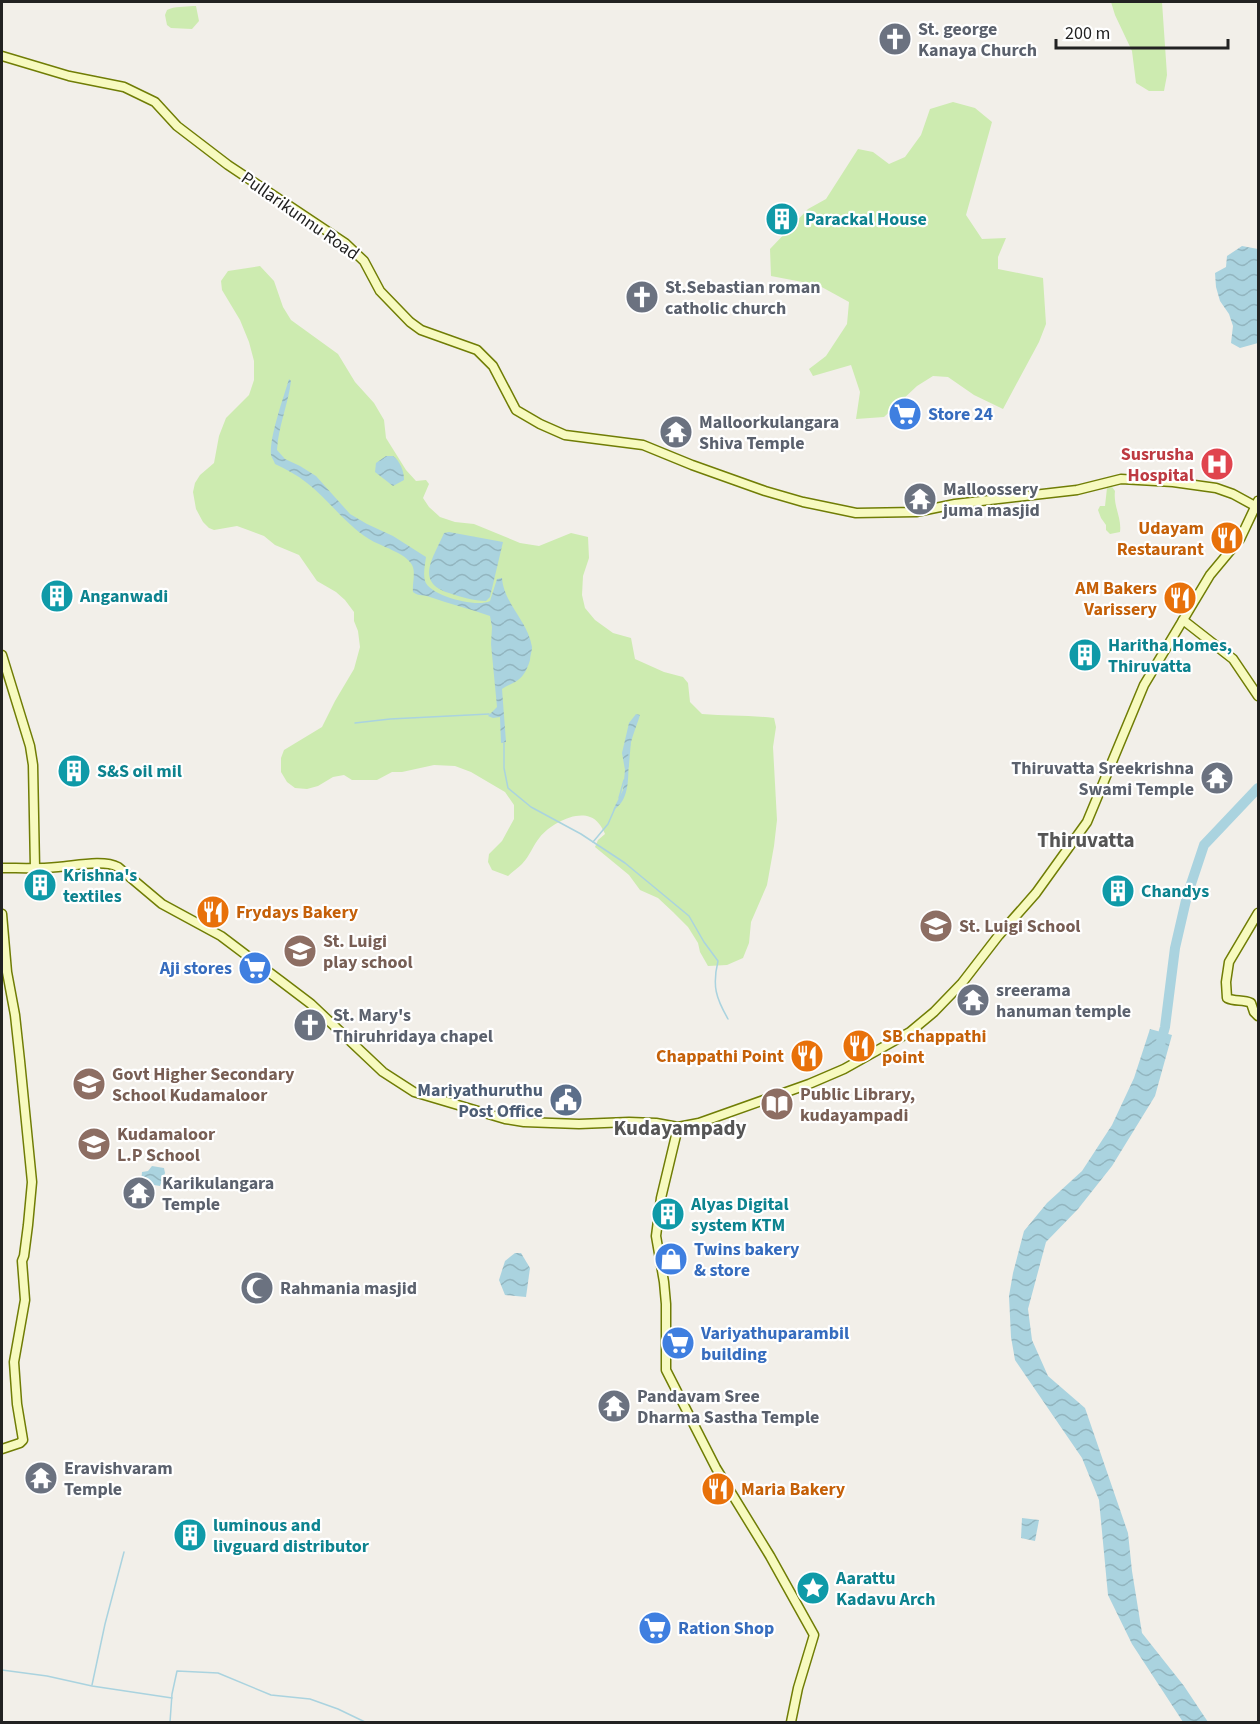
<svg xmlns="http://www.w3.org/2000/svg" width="1260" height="1724" viewBox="0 0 1260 1724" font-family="'Source Sans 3',sans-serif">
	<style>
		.grass { fill: #cdebb0 }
		.water { fill: url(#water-waves) }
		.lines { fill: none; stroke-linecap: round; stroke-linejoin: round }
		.stream { stroke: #aad3df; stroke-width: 1.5 }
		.river { stroke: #aad3df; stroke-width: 10 }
		.secondary-casing { stroke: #707d05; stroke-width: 11 }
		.secondary { stroke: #f7fabf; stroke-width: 8 }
		.labels { text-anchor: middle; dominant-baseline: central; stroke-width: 4.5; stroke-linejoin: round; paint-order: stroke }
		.worship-label { font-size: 18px; font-weight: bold; fill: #5b616d; stroke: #fff; text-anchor: start }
		.street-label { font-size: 18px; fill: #222; stroke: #fff }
		.culture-label { font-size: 18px; font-weight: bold; fill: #0d838f; stroke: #fff; text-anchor: start }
		.shop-label { font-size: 18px; font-weight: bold; fill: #366cbe; stroke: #fff; text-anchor: start }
		.health-label { font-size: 18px; font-weight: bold; fill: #be3a42; stroke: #fff; text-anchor: end }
		.food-label { font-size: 18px; font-weight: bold; fill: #c56008; stroke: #fff; text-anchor: end }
		.education-label { font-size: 18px; font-weight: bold; fill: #785e54; stroke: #fff; text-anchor: start }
		.service-label { font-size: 18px; font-weight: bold; fill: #4e5e75; stroke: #fff; text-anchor: end }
		.quarter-label { font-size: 21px; font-weight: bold; fill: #555; stroke: #fff }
	</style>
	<defs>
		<pattern id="water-waves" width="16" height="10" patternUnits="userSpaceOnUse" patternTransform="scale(1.5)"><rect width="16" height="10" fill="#aad3df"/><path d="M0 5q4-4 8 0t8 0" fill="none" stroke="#92b5bf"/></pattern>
	</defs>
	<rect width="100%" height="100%" fill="#f2efe9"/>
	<g class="grass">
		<path d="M1111,2H1162L1167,75L1164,91H1149L1136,83L1132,51L1115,15Z"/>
		<path d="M193,6H196L199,21L192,29L171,28L167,25L165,15L167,10C175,6 184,7 193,6Z"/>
		<path d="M953,102L975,108L992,122L966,215L982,239L1006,238L998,257V269L1043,278L1046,324L1039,342L1003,409L974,395L948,377L933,376L917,386L884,417L856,419L860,392L851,365L813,376L809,369L826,356L847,324L849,302L818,285L771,276L770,249L808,209L826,199L858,149L873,152L889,164L905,157L921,135L930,109Z"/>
		<path d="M260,266L274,281L283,307L291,320L338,354L355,382L374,403L384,420L386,438L406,470L416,481L426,480L429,484L423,498L429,507L440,517L455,522L474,524L520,543L539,546L571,533L588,537L589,558L583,576L582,595L585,608L595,620L613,633L631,638L635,659L664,672L683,677L688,683L690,702L702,714C726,716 750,715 774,718L776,727L773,747L777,820L774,846L767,885L751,922L749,943L743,958L727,965L708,966L700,952L698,943L688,927L673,912L658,898L640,890L629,875L595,847L598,840L605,834C602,827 597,819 590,817C574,811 550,825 540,837C533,845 530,856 522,864C518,868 512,872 508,876L492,870L488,862L489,854L502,841L514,819V805L505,792L471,772L455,766L434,765L402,772H392L377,780H352L344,775L333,777L318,786L307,789L295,788L287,782L281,772V758L284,750L322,727L335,701L354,669L360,647L358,631L354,621V612L345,600L336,592L317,581L299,555L275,545L264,536L248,530L237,526L214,530L209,528L203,522L196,509L193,492L195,483L200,475L214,463L219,436L226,418L249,395L254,380V361L249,342L240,320L222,290L221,281L228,271Z"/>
		<path d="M1112,487L1115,491C1113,506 1122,518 1120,532L1110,534L1106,530V525L1101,518L1098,510L1100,506H1105L1107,488Z"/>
	</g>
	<g class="water">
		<path d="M1242,246L1258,249V343L1240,348L1231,343L1233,326L1229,314L1220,301L1216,287L1215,273L1226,267L1227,256Z"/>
		<path d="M289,379L291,381C288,405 278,427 277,450L285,459L300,466L316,476L350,514L367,524L393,536L426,557C425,565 423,574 425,581C430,596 477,608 490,601L497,579L502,578C504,604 528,621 532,647C532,651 530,656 530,660C528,667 524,676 518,680C513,684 507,685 502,689L506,742L501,743L500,717L493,718L488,716L497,707L491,644L492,627L490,616C470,609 450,604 430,597C424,594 419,597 413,592C412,584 416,572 412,565C406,553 380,546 369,539C345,524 329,500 307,483C297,475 286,469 275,464C274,461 272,458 271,455C269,438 284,396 289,379Z"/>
		<path d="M386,456H393C400,461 404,471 404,480L393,486L375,472L376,463Z"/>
		<path d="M449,532L503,542L490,597L486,601C474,601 461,597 449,593C414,582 434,557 444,533Z"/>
		<path d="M636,714L640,715C637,725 632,736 630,747C626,767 634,798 613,810L623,790L625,770L622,753L629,723Z"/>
		<path d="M1150,1029L1172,1035L1155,1096L1112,1166L1078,1209L1046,1242L1028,1309L1032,1340L1048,1376L1085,1408L1128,1533L1132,1571L1142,1633L1184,1686L1208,1722H1183L1132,1644L1108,1595L1099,1500L1082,1458L1015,1360L1011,1337L1009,1296L1013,1273L1024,1231L1047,1203L1082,1171L1112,1125L1134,1078Z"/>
		<path d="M152,1166L164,1168L165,1173L160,1186L141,1183L142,1172L148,1171Z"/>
		<path d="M515,1253H521L530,1268L526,1297L505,1295L499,1280L505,1261Z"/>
		<path d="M1022,1518L1039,1520L1035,1541L1021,1538Z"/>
	</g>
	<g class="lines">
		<g class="stream">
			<path d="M355,723L390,719L489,714"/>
			<path d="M504,743V768L508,788L531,807L581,834L625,863L689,916L704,942L718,961C712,986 716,998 728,1019"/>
			<path d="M628,767L630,744"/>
			<path d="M619,798L624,780"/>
			<path d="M593,842L608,824L615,808"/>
			<path d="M2,1670L47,1676L92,1686L172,1698"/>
			<path d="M92,1685L105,1624L124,1552"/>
			<path d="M170,1722L172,1694L177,1671L218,1673L271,1695L310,1699L338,1709L365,1722"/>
		</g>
		<path class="river" d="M1160,1045L1165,1027L1175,948L1187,896L1204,845L1258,788"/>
		<g class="secondary-casing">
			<g id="secondary">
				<path d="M2,56L69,76L124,87L155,102L177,126L228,165L345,243L364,261L380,291L410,322L421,330L477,350L493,366L516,410L540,424L565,435L643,445L692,465L765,491L803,502L856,513L916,512L955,504L1077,490L1121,479L1173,482L1216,488L1233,494L1255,506"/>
				<path d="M1183,620L1233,659L1258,696"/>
				<path d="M2,655L30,746L33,765L35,868"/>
				<path d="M2,868C20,868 39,869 58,867C74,866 103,859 118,867L162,904L221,936L282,982L311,1004L383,1072L414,1092L505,1119L524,1122L579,1124L629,1122L656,1123L678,1127L699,1123L809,1084L844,1069L910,1032L934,1012L962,983L999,935L1036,893L1087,822L1144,685L1210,575L1240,539L1258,501"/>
				<path d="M1258,913L1229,962L1226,982L1227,998C1235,1002 1243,999 1251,1003L1254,1012L1258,1016"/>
				<path d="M2,914L7,972L15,1015L20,1061L32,1182L28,1225L24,1256L22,1261L25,1300L14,1362L17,1404L23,1440L20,1443L2,1449"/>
				<path d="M678,1127L661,1198L656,1236L664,1282L666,1304V1370L716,1468L770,1556L814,1635L798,1688L791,1722"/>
			</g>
		</g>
		<use href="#secondary" class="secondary"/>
	</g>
	<defs>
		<g id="church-disc" transform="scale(1.725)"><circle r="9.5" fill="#6b7280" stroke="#fff"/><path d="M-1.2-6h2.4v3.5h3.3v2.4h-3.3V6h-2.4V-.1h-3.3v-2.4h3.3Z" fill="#fff"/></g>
		<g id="building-disc" transform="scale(1.725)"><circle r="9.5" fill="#0f9aa8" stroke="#fff"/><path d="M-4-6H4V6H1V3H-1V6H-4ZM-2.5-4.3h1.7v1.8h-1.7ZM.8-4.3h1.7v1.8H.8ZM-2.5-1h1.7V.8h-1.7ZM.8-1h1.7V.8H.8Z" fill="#fff"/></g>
		<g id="supermarket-disc" transform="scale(1.725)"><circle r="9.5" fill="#3f7fe0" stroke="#fff"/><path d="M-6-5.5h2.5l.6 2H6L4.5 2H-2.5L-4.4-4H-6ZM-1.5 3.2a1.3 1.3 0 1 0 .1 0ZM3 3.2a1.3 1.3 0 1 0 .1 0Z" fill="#fff"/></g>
		<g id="temple-disc" transform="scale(1.725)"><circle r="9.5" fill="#6b7280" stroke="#fff"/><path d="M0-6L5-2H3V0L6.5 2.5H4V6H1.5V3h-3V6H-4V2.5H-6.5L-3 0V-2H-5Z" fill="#fff"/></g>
		<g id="hospital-disc" transform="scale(1.725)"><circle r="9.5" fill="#e0444e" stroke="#fff"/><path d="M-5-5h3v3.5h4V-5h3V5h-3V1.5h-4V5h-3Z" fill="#fff"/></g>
		<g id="restaurant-disc" transform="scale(1.725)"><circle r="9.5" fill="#e8710a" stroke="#fff"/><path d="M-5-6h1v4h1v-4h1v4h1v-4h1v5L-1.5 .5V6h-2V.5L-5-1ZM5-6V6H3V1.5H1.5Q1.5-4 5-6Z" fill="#fff"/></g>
		<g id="school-disc" transform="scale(1.725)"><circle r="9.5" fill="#8d6e63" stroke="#fff"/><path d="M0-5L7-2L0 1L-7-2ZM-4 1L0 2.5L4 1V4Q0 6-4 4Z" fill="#fff"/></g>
		<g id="civic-disc" transform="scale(1.725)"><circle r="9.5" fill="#5c6f8a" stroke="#fff"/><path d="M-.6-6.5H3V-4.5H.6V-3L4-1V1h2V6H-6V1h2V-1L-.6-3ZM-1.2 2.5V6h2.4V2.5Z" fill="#fff"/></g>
		<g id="library-disc" transform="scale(1.725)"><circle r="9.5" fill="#8d6e63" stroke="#fff"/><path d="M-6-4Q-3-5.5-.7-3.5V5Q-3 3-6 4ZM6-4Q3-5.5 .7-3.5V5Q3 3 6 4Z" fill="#fff"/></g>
		<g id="shop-disc" transform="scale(1.725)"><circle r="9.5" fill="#3f7fe0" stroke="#fff"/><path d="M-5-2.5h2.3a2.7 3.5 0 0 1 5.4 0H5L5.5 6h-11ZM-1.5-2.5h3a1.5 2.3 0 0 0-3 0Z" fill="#fff"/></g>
		<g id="mosque-disc" transform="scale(1.725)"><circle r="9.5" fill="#6b7280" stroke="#fff"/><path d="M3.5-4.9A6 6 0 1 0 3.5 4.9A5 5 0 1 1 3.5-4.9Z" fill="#fff"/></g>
		<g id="sight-disc" transform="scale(1.725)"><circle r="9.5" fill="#0f9aa8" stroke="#fff"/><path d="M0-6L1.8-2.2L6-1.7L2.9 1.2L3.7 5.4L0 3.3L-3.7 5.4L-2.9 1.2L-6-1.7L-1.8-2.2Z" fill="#fff"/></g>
	</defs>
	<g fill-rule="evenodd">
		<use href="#church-disc" x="895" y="39"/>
		<use href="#building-disc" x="782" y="219"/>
		<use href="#church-disc" x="642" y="297"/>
		<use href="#supermarket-disc" x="905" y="414"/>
		<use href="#temple-disc" x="676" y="432"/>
		<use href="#hospital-disc" x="1217" y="464"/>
		<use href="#temple-disc" x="920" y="499"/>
		<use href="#restaurant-disc" x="1227" y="538"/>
		<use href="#building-disc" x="57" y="596"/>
		<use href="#restaurant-disc" x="1180" y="598"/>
		<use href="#building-disc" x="1085" y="655"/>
		<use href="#building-disc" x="74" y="771"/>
		<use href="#temple-disc" x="1217" y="778"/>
		<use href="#building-disc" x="40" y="885"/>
		<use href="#building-disc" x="1118" y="891"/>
		<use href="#restaurant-disc" x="213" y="912"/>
		<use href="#school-disc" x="936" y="926"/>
		<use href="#school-disc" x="300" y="951"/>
		<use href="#supermarket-disc" x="255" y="968"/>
		<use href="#temple-disc" x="973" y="1000"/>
		<use href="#church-disc" x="310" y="1025"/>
		<use href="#restaurant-disc" x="859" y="1046"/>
		<use href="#restaurant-disc" x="807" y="1056"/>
		<use href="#school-disc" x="89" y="1084"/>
		<use href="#civic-disc" x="566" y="1100"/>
		<use href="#library-disc" x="777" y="1104"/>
		<use href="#school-disc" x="94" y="1144"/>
		<use href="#temple-disc" x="139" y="1193"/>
		<use href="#building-disc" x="668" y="1214"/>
		<use href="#shop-disc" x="671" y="1259"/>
		<use href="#mosque-disc" x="257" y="1288"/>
		<use href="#supermarket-disc" x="678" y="1343"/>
		<use href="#temple-disc" x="614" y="1406"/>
		<use href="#temple-disc" x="41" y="1478"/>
		<use href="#restaurant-disc" x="718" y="1489"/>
		<use href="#building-disc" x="190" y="1535"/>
		<use href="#sight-disc" x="813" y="1588"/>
		<use href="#supermarket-disc" x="655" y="1628"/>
	</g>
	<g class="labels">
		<g class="worship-label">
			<text x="918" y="29">St. george<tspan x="918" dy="21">Kanaya Church</tspan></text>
			<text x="665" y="287">St.Sebastian roman<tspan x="665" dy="21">catholic church</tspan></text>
			<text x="699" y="422">Malloorkulangara<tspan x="699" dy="21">Shiva Temple</tspan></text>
			<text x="943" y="489">Malloossery<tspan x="943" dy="21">juma masjid</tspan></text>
			<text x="1194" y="768" text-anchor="end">Thiruvatta Sreekrishna<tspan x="1194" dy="21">Swami Temple</tspan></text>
			<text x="996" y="990">sreerama<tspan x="996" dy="21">hanuman temple</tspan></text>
			<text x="333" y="1015">St. Mary's<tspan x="333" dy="21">Thiruhridaya chapel</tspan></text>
			<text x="162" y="1183">Karikulangara<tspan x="162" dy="21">Temple</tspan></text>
			<text x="280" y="1288">Rahmania masjid</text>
			<text x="637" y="1396">Pandavam Sree<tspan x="637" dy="21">Dharma Sastha Temple</tspan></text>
			<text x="64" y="1468">Eravishvaram<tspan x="64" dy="21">Temple</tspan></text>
		</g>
		<g class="street-label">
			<text transform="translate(300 216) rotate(35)">Pullarikunnu Road</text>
		</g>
		<g class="culture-label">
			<text x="805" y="219">Parackal House</text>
			<text x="80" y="596">Anganwadi</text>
			<text x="1108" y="645">Haritha Homes,<tspan x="1108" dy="21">Thiruvatta</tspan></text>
			<text x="97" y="771">S&amp;S oil mil</text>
			<text x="63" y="875">Krishna's<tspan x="63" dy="21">textiles</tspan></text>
			<text x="1141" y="891">Chandys</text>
			<text x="691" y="1204">Alyas Digital<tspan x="691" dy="21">system KTM</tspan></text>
			<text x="213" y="1525">luminous and<tspan x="213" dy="21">livguard distributor</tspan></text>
			<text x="836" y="1578">Aarattu<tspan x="836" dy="21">Kadavu Arch</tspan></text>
		</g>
		<g class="shop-label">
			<text x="928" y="414">Store 24</text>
			<text x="232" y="968" text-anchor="end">Aji stores</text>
			<text x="694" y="1249">Twins bakery<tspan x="694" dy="21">&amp; store</tspan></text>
			<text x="701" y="1333">Variyathuparambil<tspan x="701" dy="21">building</tspan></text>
			<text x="678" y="1628">Ration Shop</text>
		</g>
		<g class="health-label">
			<text x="1194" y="454">Susrusha<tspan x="1194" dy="21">Hospital</tspan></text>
		</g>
		<g class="food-label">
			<text x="1204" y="528">Udayam<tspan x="1204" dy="21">Restaurant</tspan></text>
			<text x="1157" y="588">AM Bakers<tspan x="1157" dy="21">Varissery</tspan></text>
			<text x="236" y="912" text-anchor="start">Frydays Bakery</text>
			<text x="882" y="1036" text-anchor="start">SB chappathi<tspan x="882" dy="21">point</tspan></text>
			<text x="784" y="1056">Chappathi Point</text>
			<text x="741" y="1489" text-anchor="start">Maria Bakery</text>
		</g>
		<g class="education-label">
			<text x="959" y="926">St. Luigi School</text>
			<text x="323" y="941">St. Luigi<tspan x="323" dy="21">play school</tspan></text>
			<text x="112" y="1074">Govt Higher Secondary<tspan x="112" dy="21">School Kudamaloor</tspan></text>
			<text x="800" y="1094">Public Library,<tspan x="800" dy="21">kudayampadi</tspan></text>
			<text x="117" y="1134">Kudamaloor<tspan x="117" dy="21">L.P School</tspan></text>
		</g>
		<g class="service-label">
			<text x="543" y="1090">Mariyathuruthu<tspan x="543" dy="21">Post Office</tspan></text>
		</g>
		<g class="quarter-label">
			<text x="1086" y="840">Thiruvatta</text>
			<text x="680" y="1128">Kudayampady</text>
		</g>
	</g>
	<rect width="1260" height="1724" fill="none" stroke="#222222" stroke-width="6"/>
	<path d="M1056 39v9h172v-9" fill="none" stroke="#222222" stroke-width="3"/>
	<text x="1065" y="39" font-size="18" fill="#222222" stroke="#ffffff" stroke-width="4.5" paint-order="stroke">200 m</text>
</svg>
